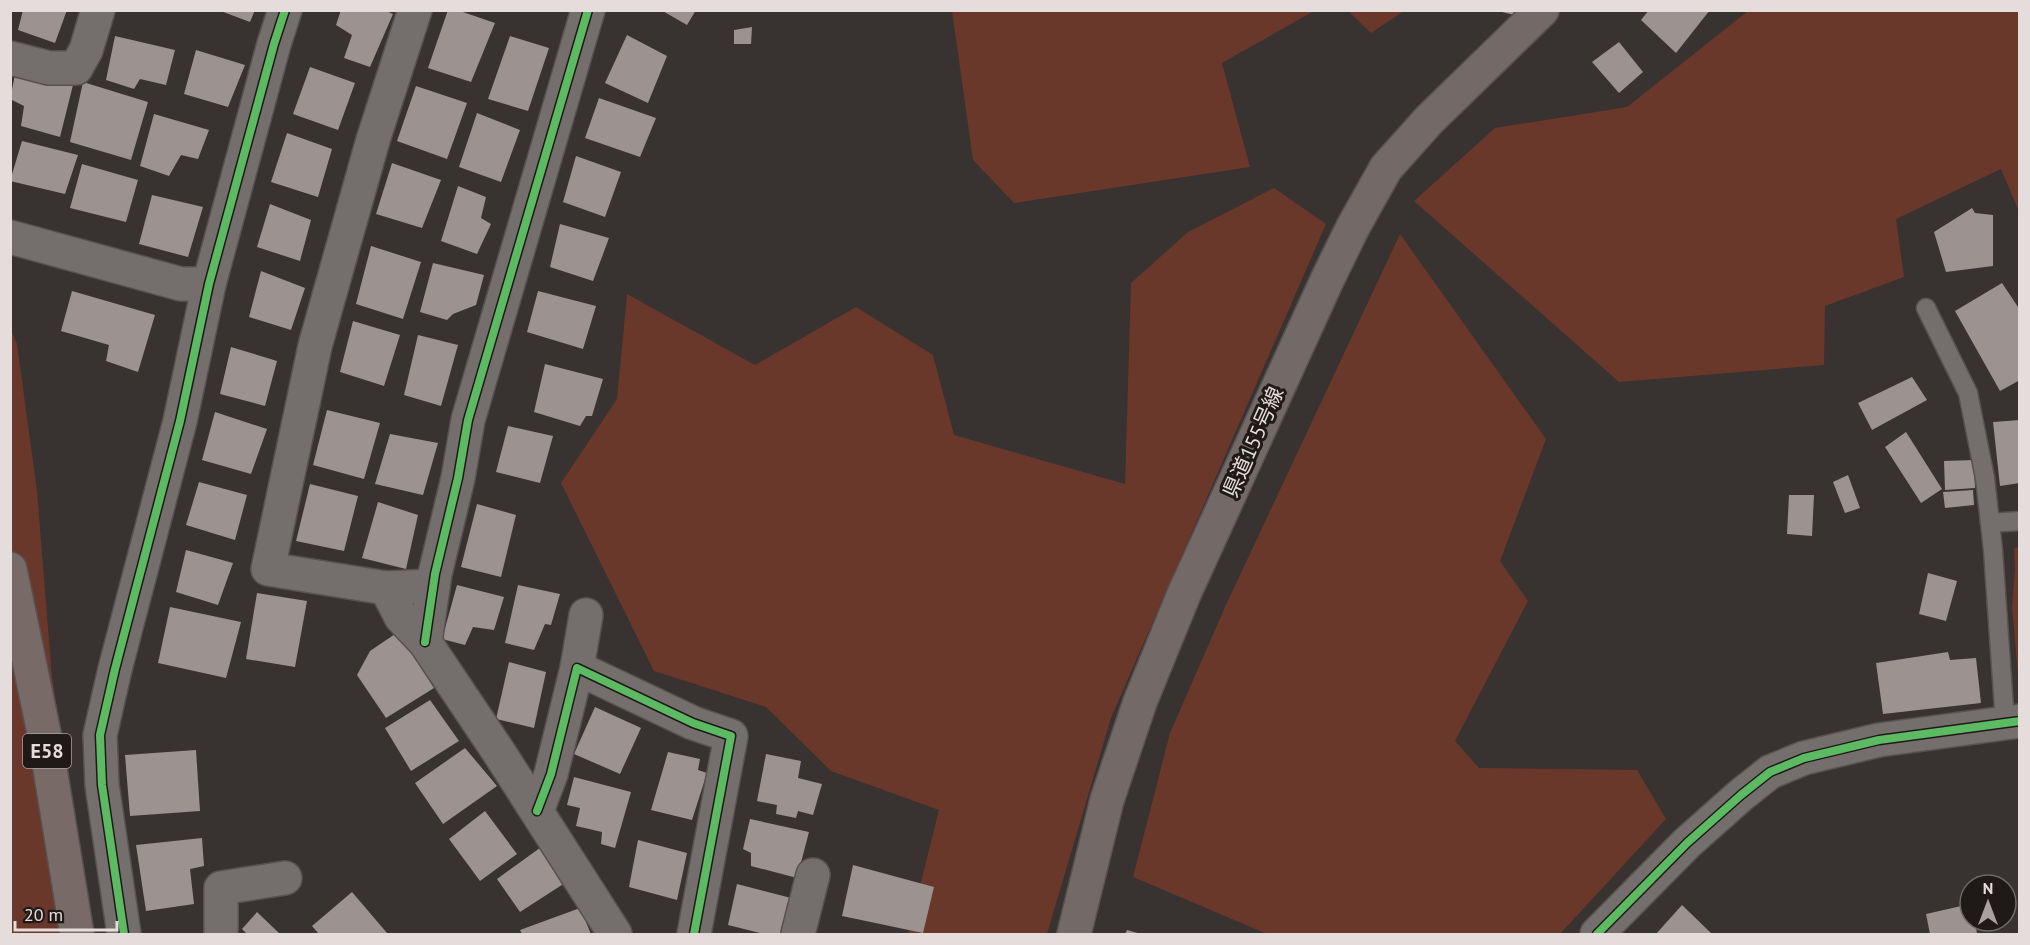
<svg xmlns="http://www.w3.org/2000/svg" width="2030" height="945" viewBox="0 0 2030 945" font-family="'PT Sans','Noto Sans JP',sans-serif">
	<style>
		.green { fill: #6a372b }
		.building { fill: #9c9290 }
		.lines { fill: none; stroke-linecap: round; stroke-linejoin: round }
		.service-casing { stroke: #575150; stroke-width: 21 }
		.minor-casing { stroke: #575150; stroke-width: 36 }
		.secondary-casing { stroke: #575150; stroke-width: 36 }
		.motorway-casing { stroke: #575150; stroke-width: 36 }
		.service { stroke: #746f6d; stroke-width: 18 }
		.minor { stroke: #746f6d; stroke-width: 33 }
		.secondary { stroke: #736a67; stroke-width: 33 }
		.motorway { stroke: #786a67; stroke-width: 33 }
		.cycleway-casing { stroke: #1f1a18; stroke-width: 11 }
		.cycleway { stroke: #5cba63; stroke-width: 8 }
		.labels { text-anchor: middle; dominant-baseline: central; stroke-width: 6; stroke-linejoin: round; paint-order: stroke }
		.shield { fill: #1f1a18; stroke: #aaa2a0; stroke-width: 1.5 }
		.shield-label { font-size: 20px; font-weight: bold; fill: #e5dddb }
		.street-label { font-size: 21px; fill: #e5dddb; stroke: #1f1a18 }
	</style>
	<rect width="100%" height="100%" fill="#383230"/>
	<g class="green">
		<path d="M952,11V10L1314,11L1222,63L1250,167L1014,203L973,160Z"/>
		<path d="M1348,11H1404L1371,33Z"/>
		<path d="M1748,11H2019V212L2001,169L1896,219L1904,277L1825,306L1824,365L1619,382L1414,201L1495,128L1627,107Z"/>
		<path d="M1274,188L1326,224L1111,718L1047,934H908L939,810L831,771L766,707L654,671L561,483L617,399L627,294L755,365L856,307L933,355L954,435L1125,484L1131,283L1188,232Z"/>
		<path d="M1400,234L1546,439L1500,561L1528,601L1455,741L1479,768L1637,770L1666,819L1560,934H1267L1133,877L1170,733L1225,607Z"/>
		<path d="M10,328L17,344L37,491L52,677L93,934H11Z"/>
		<path d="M2019,547H2020L2019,686L2012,607L2015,569L2014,548Z"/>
	</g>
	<g class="building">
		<path d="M23,10H67L55,43L18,30Z"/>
		<path d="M218,10H255L250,22Z"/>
		<path d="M341,10H384L393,14L370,67L344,58L352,35L336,25Z"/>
		<path d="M448,10H457L495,23L471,82L428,68Z"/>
		<path d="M661,10H696L687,25Z"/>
		<path d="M1494,10H1521L1514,15Z"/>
		<path d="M1649,10H1710L1676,53L1641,20Z"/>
		<path d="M752,27L751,44H734V30Z"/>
		<path d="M627,35L667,56L648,103L605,83Z"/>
		<path d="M115,36L175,50L166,85L140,79L134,89L106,80Z"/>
		<path d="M510,36L549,48L528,111L488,99Z"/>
		<path d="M1619,42L1643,72L1619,93L1592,62Z"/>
		<path d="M196,50L245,65L228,107L184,94Z"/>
		<path d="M310,67L355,83L338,130L293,114Z"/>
		<path d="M16,70L74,81L60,137L21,126L24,106L10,99Z"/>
		<path d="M83,82L148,102L131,160L70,142Z"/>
		<path d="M416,86L467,103L447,159L397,141Z"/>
		<path d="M599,98L656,118L640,157L585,138Z"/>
		<path d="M477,113L520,130L501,182L459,167Z"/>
		<path d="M154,114L209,130L198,159L181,155L169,176L140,166Z"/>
		<path d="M287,133L332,149L318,197L271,182Z"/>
		<path d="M22,141L78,155L65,194L10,181Z"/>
		<path d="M576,156L621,172L605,217L563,202Z"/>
		<path d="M392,163L441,180L422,228L376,214Z"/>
		<path d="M82,164L138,180L126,222L70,208Z"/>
		<path d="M458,186L486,197L481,218L491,224L477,254L441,241Z"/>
		<path d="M152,195L203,207L188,257L139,244Z"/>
		<path d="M270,204L311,220L300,261L257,247Z"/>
		<path d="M1972,208L1975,213L1993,215V266L1946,272L1934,232Z"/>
		<path d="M560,224L609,238L593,281L550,267Z"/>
		<path d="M371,246L421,262L403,319L356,304Z"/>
		<path d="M433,263L484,275L476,305L453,314L447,320L420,312Z"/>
		<path d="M261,271L305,288L291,330L249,317Z"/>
		<path d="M2002,283L2020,310V380L2000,391L1955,311Z"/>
		<path d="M72,291L155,315L138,372L106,361L109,345L61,331Z"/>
		<path d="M538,291L596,306L583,349L527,332Z"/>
		<path d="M353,321L400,335L384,386L340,372Z"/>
		<path d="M418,335L458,345L441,406L404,395Z"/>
		<path d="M231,347L277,361L265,406L220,394Z"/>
		<path d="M545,364L603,379L592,416H586L580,426L534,412Z"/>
		<path d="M1912,377L1927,400L1872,430L1858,403Z"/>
		<path d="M327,410L380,423L364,479L313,465Z"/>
		<path d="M215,412L267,429L251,474L202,460Z"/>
		<path d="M2020,420V483L2000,486L1993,422Z"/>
		<path d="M508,426L553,436L540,483L496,472Z"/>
		<path d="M1906,432L1942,489L1921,503L1885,447Z"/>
		<path d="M390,434L438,443L423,495L375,484Z"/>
		<path d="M1974,460L1975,488L1945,490L1944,461Z"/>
		<path d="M1848,475L1860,508L1845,513L1833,482Z"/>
		<path d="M199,482L247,495L235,540L186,525Z"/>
		<path d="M310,484L358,496L344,551L296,541Z"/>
		<path d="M1973,490L1974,505L1945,508L1943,492Z"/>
		<path d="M1789,495H1814L1812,536L1787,534Z"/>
		<path d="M378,502L418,515L406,569L362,558Z"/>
		<path d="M477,504L516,515L501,577L461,567Z"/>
		<path d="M186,550L233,563L218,605L176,592Z"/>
		<path d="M1928,573L1957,581L1946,621L1919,614Z"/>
		<path d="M457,585L504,597L494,630L473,627L465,645L442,639Z"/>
		<path d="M518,585L560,594L551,625L545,624L534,650L505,643Z"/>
		<path d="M257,593L307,601L295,667L246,659Z"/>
		<path d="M170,607L241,622L226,678L158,663Z"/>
		<path d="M398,632L434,688L386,718L357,675L370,651Z"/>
		<path d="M1948,652L1950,660L1976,658L1981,703L1883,714L1876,663Z"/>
		<path d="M509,662L546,672L534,728L496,719Z"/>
		<path d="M430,700L459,741L411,771L385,728Z"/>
		<path d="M595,707L641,728L620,774L574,754Z"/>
		<path d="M465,748L497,786L443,824L415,783Z"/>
		<path d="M196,750L200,811L130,816L125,755Z"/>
		<path d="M668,752L700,759L698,770L707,773L692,820L651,810Z"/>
		<path d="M766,754L801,761L798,778L822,784L813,815L798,811L796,818L776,814L777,805L757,801Z"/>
		<path d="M574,777L631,792L615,848L601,844L602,832L576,826L580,808L567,805Z"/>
		<path d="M485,811L517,854L480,881L449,839Z"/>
		<path d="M750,819L809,832L797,878L751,866V853L743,849Z"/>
		<path d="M202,838L204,866L190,869L194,904L146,911L136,845Z"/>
		<path d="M638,840L687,853L677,900L629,887Z"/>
		<path d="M544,845L568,881L520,912L497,879Z"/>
		<path d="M853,865L934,887L923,933L842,916Z"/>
		<path d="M737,884L795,899L785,934H764L728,925Z"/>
		<path d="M352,892L387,933L319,934L312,926Z"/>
		<path d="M1970,904V921H1975L1977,934H1930L1926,914Z"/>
		<path d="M1682,905L1712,934H1656Z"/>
		<path d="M580,908L591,934H522L520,930Z"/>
		<path d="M257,912L280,934H247L242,929Z"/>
		<path d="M1127,930L1141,934H1125Z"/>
	</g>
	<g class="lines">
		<g class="service-casing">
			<g id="service">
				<path d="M1926,308L1968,393L1985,478L1993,550L2005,723"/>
				<path d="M1990,523L2020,521"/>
			</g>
		</g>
		<g class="minor-casing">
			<g id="minor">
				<path d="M415,10L373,140L315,346L268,569L386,588L433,586"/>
				<path d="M10,58L49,68H76L86,50L98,10"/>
				<path d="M10,237L181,284H209"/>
				<path d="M386,588L401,617L425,642L500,754L615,934"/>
				<path d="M425,642L435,574L458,478L468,420L588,10"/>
				<path d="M577,668L586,615"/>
				<path d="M537,811L551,774L577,668L693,723L731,736L694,934"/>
				<path d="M124,934L102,785L100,735L115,669L180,421L209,284L274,44L285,10"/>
				<path d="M221,934V888L285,878"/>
				<path d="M798,934L813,875"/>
				<path d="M1597,934L1687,843L1741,795L1770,772L1804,758L1879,740L2020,721"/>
			</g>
		</g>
		<g class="secondary-casing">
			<path id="secondary" d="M1074,934L1107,800L1140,702L1184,594L1328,278L1353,227L1386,168L1429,120L1542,10"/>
		</g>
		<g class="motorway-casing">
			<path id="motorway" d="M10,569L45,738L77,934"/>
		</g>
		<use href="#service" class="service"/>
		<use href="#minor" class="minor"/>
		<use href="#secondary" class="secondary"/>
		<use href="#motorway" class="motorway"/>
		<g class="cycleway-casing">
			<g id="cycleway">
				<path d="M425,642L435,574L458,478L468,420L588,10"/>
				<path d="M537,811L551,774L577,668L693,723L731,736L694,934"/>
				<path d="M124,934L102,785L100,735L115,669L180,421L209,284L274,44L285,10"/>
				<path d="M1597,934L1687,843L1741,795L1770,772L1804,758L1879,740L2020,721"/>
			</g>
		</g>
		<use href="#cycleway" class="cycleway"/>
	</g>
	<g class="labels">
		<rect class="shield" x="23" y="734" width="48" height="34" rx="4.5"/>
		<g class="shield-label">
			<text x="47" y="751">E58</text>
		</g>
		<g class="street-label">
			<text transform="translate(1253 442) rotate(-66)">県道155号線</text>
		</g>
	</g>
	<rect width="2030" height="945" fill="none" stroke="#e5dddb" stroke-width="24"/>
	<g transform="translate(1988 903)"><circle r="28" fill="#1f1a18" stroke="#6e6866" stroke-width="1.5"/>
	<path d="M0-4.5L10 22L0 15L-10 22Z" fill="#a8a19f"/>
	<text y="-9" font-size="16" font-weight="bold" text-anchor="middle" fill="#e5dddb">N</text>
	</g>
	<path d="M15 921v9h102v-9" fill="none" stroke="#e5dddb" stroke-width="3"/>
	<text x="24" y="921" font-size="18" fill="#e5dddb" stroke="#1f1a18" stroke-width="4.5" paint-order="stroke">20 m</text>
</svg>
